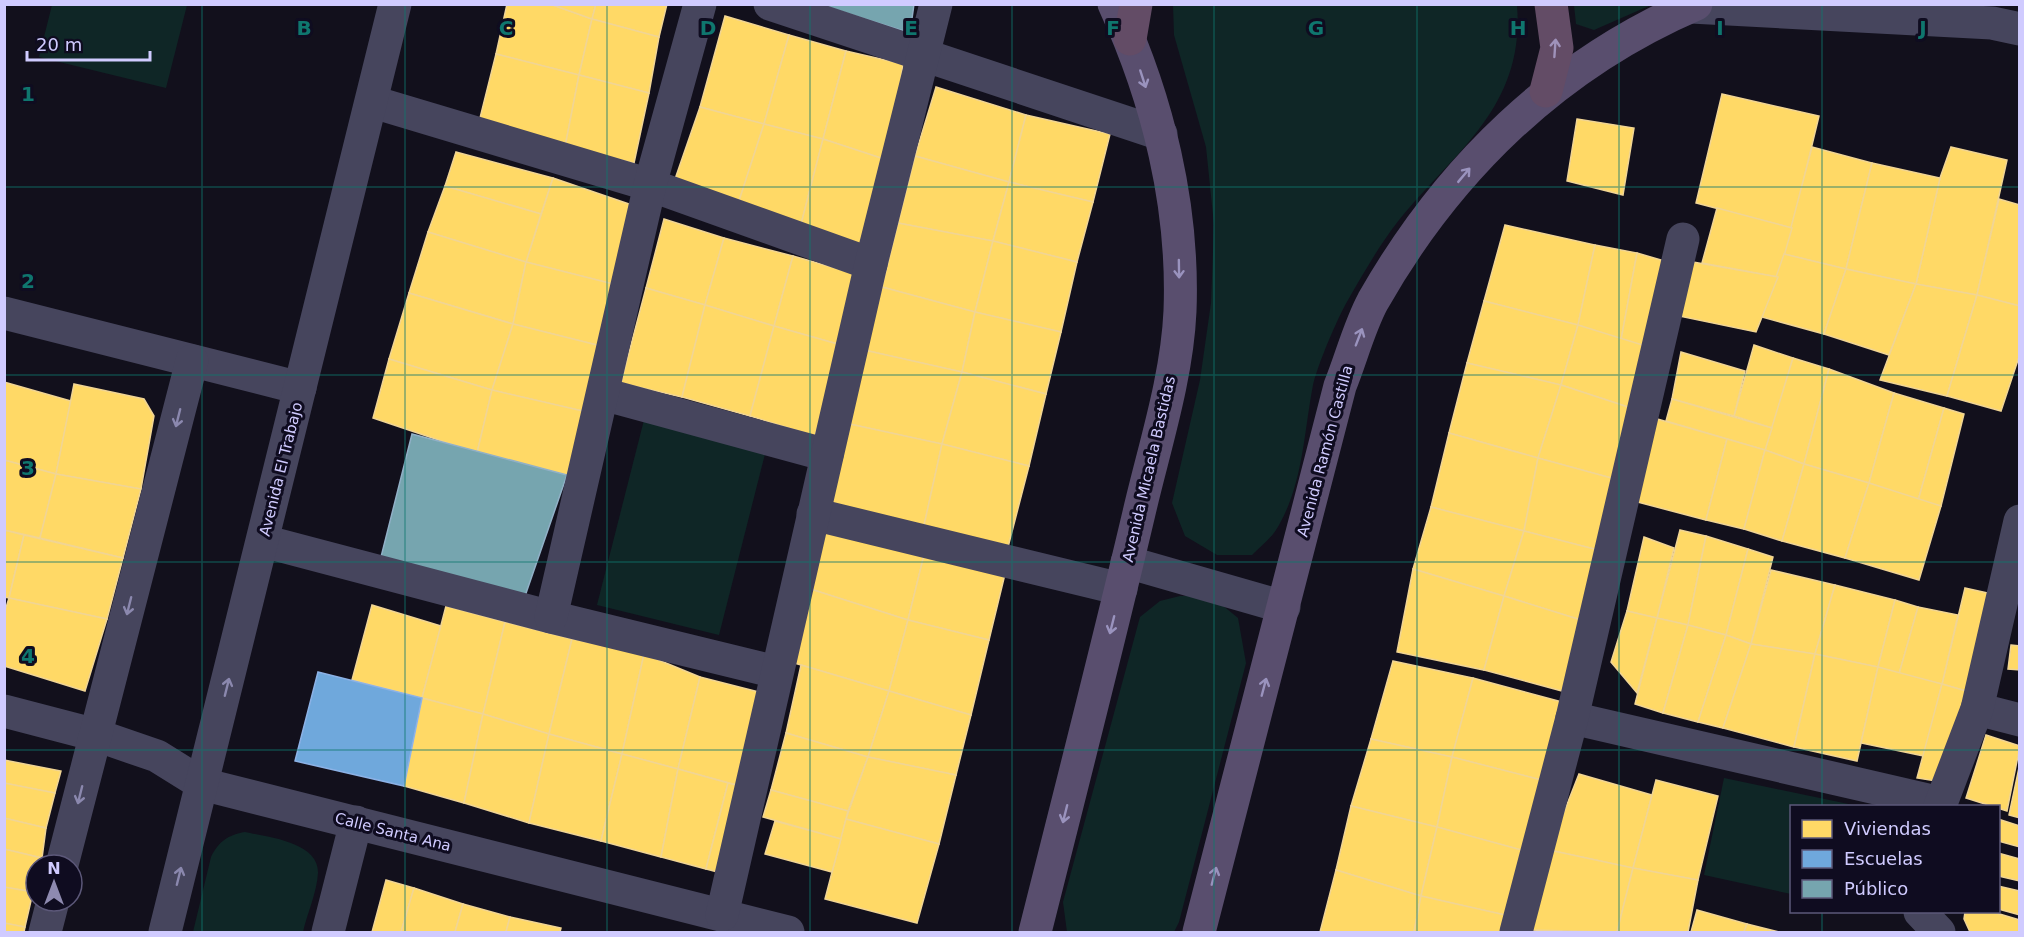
<svg xmlns="http://www.w3.org/2000/svg" width="2024" height="937" viewBox="0 0 2024 937" font-family="'DejaVu Sans',sans-serif">
	<style>
		.green { fill: #0f2626 }
		.homes { fill: #ffd966; stroke: #f1d594; stroke-width: 1.5 }
		.schools { fill: #6fa8dc; stroke: #8cb2e6; stroke-width: 1.5 }
		.public { fill: #76a5af; stroke: #91b0c7; stroke-width: 1.5 }
		.lines { fill: none; stroke-linecap: round; stroke-linejoin: round }
		.minor { stroke: #46455d; stroke-width: 33 }
		.major { stroke: #594e6e; stroke-width: 33 }
		.highway { stroke: #634c66; stroke-width: 33 }
		.oneway { stroke: #9f92ba }
		.oneway2 { stroke: #9a93be }
		.oneway3 { stroke: #8b88ae }
		.grid { fill: none; stroke: #0f766e; stroke-width: 1.5; stroke-opacity: 0.55 }
		.labels { text-anchor: middle; dominant-baseline: central; stroke-width: 6; stroke-linejoin: round; paint-order: stroke }
		.street-label { font-size: 15px; fill: #d0cbff; stroke: #0f0c20 }
		.grid-label { font-size: 20px; text-anchor: middle; font-weight: bold; fill: #0f766e; stroke: #0f0c20; stroke-width: 6; stroke-linejoin: round; paint-order: stroke }
	</style>
	<rect width="100%" height="100%" fill="#12101c"/>
	<g class="green">
		<path d="M52,5H187L166,88L39,57Z"/>
		<path d="M1173,5H1517C1525,107 1456,150 1399,220C1380,244 1363,274 1348,300C1337,319 1318,364 1313,385C1304,432 1303,483 1279,525C1273,537 1261,546 1252,555H1217L1185,536L1172,503L1200,380L1211,303L1214,225L1206,147L1174,35Z"/>
		<path d="M1574,5V4L1651,5L1594,30L1576,24Z"/>
		<path d="M644,420L766,450L719,635L597,605Z"/>
		<path d="M1180,596H1211L1238,618L1246,663L1179,922L1174,932H1067L1063,902L1140,617L1160,601Z"/>
		<path d="M1724,778L1858,806H1792L1791,894L1704,875Z"/>
		<path d="M245,832C267,837 319,842 318,873C317,892 307,914 303,932H193L211,857C219,841 228,835 245,832Z"/>
	</g>
	<g class="homes">
		<path d="M507,4H550L592,19L579,75L496,54Z"/>
		<path d="M550,4H596L592,19Z"/>
		<path d="M596,4H667L659,37L592,19Z"/>
		<path d="M725,16L789,35L764,124L700,107Z"/>
		<path d="M592,19L659,37L649,93L579,75Z"/>
		<path d="M789,35L846,51L823,139L764,124Z"/>
		<path d="M846,51L903,64L890,161L823,139Z"/>
		<path d="M496,54L579,75L565,147L479,122Z"/>
		<path d="M579,75L649,93L634,163L565,147Z"/>
		<path d="M936,87L1026,115L1009,182L915,156Z"/>
		<path d="M1722,94L1819,116L1792,228L1696,203Z"/>
		<path d="M700,107L764,124L738,204L674,182Z"/>
		<path d="M1026,115L1110,134L1093,202L1009,182Z"/>
		<path d="M1577,119L1634,128L1623,195L1567,181Z"/>
		<path d="M764,124L823,139L800,228L738,204Z"/>
		<path d="M823,139L890,161L865,251L800,228Z"/>
		<path d="M1812,147L1872,163L1846,269L1784,254Z"/>
		<path d="M1951,147L2007,160L1977,295L1916,284L1940,178Z"/>
		<path d="M456,152L553,178L541,214L445,186Z"/>
		<path d="M915,156L1009,182L993,241L898,223Z"/>
		<path d="M1872,163L1940,178L1916,284L1846,269Z"/>
		<path d="M553,178L635,206L621,286L526,262Z"/>
		<path d="M1009,182L1093,202L1077,262L993,241Z"/>
		<path d="M445,186L541,214L526,262L428,232Z"/>
		<path d="M1999,199L2020,205V306L1977,295Z"/>
		<path d="M1717,208L1792,228L1778,277L1702,263Z"/>
		<path d="M664,219L724,238L705,305L646,288Z"/>
		<path d="M898,223L993,241L975,312L882,287Z"/>
		<path d="M1505,225L1595,245L1578,325L1484,301Z"/>
		<path d="M428,232L526,262L513,324L409,293Z"/>
		<path d="M724,238L793,256L774,326L705,305Z"/>
		<path d="M993,241L1077,262L1061,332L975,312Z"/>
		<path d="M1595,245L1637,253L1621,340L1578,325Z"/>
		<path d="M1637,253L1668,262L1649,347L1621,340Z"/>
		<path d="M1784,254L1846,269L1824,334L1762,317Z"/>
		<path d="M793,256L856,274L841,345L774,326Z"/>
		<path d="M526,262L621,286L605,347L513,324Z"/>
		<path d="M1693,262L1778,277L1756,332L1679,316Z"/>
		<path d="M1846,269L1916,284L1889,355L1824,334Z"/>
		<path d="M1916,284L1977,295L1947,396L1880,380Z"/>
		<path d="M882,287L975,312L962,372L864,350Z"/>
		<path d="M646,288L705,305L682,397L621,383Z"/>
		<path d="M409,293L513,324L492,390L389,359Z"/>
		<path d="M1977,295L2020,306V354L2001,411L1947,396Z"/>
		<path d="M1484,301L1578,325L1561,385L1467,363Z"/>
		<path d="M705,305L774,326L750,416L682,397Z"/>
		<path d="M975,312L1061,332L1046,394L962,372Z"/>
		<path d="M513,324L605,347L587,412L492,390Z"/>
		<path d="M1578,325L1649,347L1634,409L1561,385Z"/>
		<path d="M774,326L841,345L815,436L750,416Z"/>
		<path d="M1754,345L1793,358L1772,428L1734,416Z"/>
		<path d="M864,350L962,372L942,444L845,423Z"/>
		<path d="M1681,352L1745,371L1734,416L1672,399Z"/>
		<path d="M1793,358L1829,369L1804,464L1765,450Z"/>
		<path d="M389,359L492,390L477,453L373,418Z"/>
		<path d="M1467,363L1561,385L1538,458L1449,433Z"/>
		<path d="M1829,369L1894,393L1869,483L1804,464Z"/>
		<path d="M962,372L1046,394L1029,466L942,444Z"/>
		<path d="M4,382L71,401L56,474L4,460Z"/>
		<path d="M74,384L144,399L154,416L141,489L56,474Z"/>
		<path d="M1561,385L1634,409L1615,479L1538,458Z"/>
		<path d="M492,390L587,412L567,475L477,453Z"/>
		<path d="M1894,393L1944,408L1918,501L1869,483Z"/>
		<path d="M1672,399L1772,428L1765,450L1666,421Z"/>
		<path d="M1944,408L1964,414L1941,506L1918,501Z"/>
		<path d="M1647,416L1727,439L1706,520L1626,499Z"/>
		<path d="M845,423L942,444L923,530L829,505Z"/>
		<path d="M1449,433L1538,458L1524,531L1431,507Z"/>
		<path d="M1727,439L1765,450L1744,529L1706,520Z"/>
		<path d="M942,444L1029,466L1007,551L923,530Z"/>
		<path d="M1765,450L1804,464L1782,541L1744,529Z"/>
		<path d="M1538,458L1615,479L1598,550L1524,531Z"/>
		<path d="M4,460L56,474L40,538L4,530Z"/>
		<path d="M1804,464L1869,483L1845,558L1782,541Z"/>
		<path d="M56,474L141,489L123,558L40,538Z"/>
		<path d="M1869,483L1941,506L1919,580L1845,558Z"/>
		<path d="M1431,507L1524,531L1504,596L1413,569Z"/>
		<path d="M821,528L924,555L908,620L804,587Z"/>
		<path d="M4,530L24,535L9,598L4,597Z"/>
		<path d="M1680,530L1706,536L1688,625L1657,618Z"/>
		<path d="M1524,531L1598,550L1581,620L1504,596Z"/>
		<path d="M24,535L123,558L107,619L9,598Z"/>
		<path d="M1706,536L1748,549L1726,635L1688,625Z"/>
		<path d="M1644,537L1674,548L1657,618L1627,611Z"/>
		<path d="M1748,549L1773,557L1751,644L1726,635Z"/>
		<path d="M924,555L1005,574L989,640L908,620Z"/>
		<path d="M1413,569L1504,596L1484,670L1397,652Z"/>
		<path d="M1771,570L1835,585L1815,654L1751,644Z"/>
		<path d="M1835,585L1895,600L1878,667L1815,654Z"/>
		<path d="M804,587L908,620L889,691L784,660Z"/>
		<path d="M1965,588L1988,593L1966,691L1942,684Z"/>
		<path d="M1504,596L1581,620L1562,691L1484,670Z"/>
		<path d="M9,598L107,619L85,691L4,666V614Z"/>
		<path d="M1895,600L1918,607L1899,674L1878,667Z"/>
		<path d="M372,605L441,626L422,698L352,680Z"/>
		<path d="M446,606L505,622L483,714L422,698Z"/>
		<path d="M1918,607L1958,615L1942,684L1899,674Z"/>
		<path d="M1627,611L1657,618L1637,693L1611,662Z"/>
		<path d="M1657,618L1688,625L1663,713L1635,704Z"/>
		<path d="M908,620L989,640L971,715L889,691Z"/>
		<path d="M505,622L572,639L549,734L483,714Z"/>
		<path d="M1688,625L1726,635L1698,722L1663,713Z"/>
		<path d="M1726,635L1751,644L1723,728L1698,722Z"/>
		<path d="M572,639L644,654L622,754L549,734Z"/>
		<path d="M1751,644L1815,654L1794,747L1723,728Z"/>
		<path d="M2011,645L2020,646V670L2008,669Z"/>
		<path d="M644,654L700,677L678,769L622,754Z"/>
		<path d="M1815,654L1878,667L1857,761L1794,747Z"/>
		<path d="M1393,661L1473,678L1452,757L1371,739Z"/>
		<path d="M801,665L889,691L868,757L786,733Z"/>
		<path d="M1878,667L1942,684L1924,756L1861,743Z"/>
		<path d="M700,677L763,693L744,787L678,769Z"/>
		<path d="M1473,678L1566,703L1549,782L1452,757Z"/>
		<path d="M1942,684L1966,691L1942,782L1917,778Z"/>
		<path d="M889,691L971,715L956,775L868,757Z"/>
		<path d="M422,698L483,714L464,803L404,786Z"/>
		<path d="M483,714L549,734L529,823L464,803Z"/>
		<path d="M786,733L868,757L848,811L771,790Z"/>
		<path d="M549,734L622,754L601,841L529,823Z"/>
		<path d="M1986,735L2020,746L2007,811L1966,798Z"/>
		<path d="M1371,739L1452,757L1437,827L1351,806Z"/>
		<path d="M622,754L678,769L661,857L601,841Z"/>
		<path d="M868,757L956,775L939,844L846,819Z"/>
		<path d="M1452,757L1549,782L1529,852L1437,827Z"/>
		<path d="M4,760L61,771L55,793L4,783Z"/>
		<path d="M2020,763V818L2009,815Z"/>
		<path d="M678,769L728,783L706,869L661,857Z"/>
		<path d="M1579,774L1652,795L1633,868L1549,850Z"/>
		<path d="M1656,780L1718,796L1698,880L1633,868Z"/>
		<path d="M4,783L55,793L46,828L4,818Z"/>
		<path d="M728,783L744,787L725,874L706,869Z"/>
		<path d="M771,790L848,811L841,839L763,817Z"/>
		<path d="M1351,806L1437,827L1421,896L1336,870Z"/>
		<path d="M4,818L46,828L42,858L4,849Z"/>
		<path d="M846,819L939,844L917,923L825,899Z"/>
		<path d="M1998,819L2020,826V847L1998,841Z"/>
		<path d="M775,821L841,839L832,872L765,854Z"/>
		<path d="M1437,827L1529,852L1514,917L1421,896Z"/>
		<path d="M4,849L42,858L40,865H36L33,892L4,887Z"/>
		<path d="M1549,850L1633,868L1617,932L1527,930Z"/>
		<path d="M1998,853L2020,859V881L1998,876Z"/>
		<path d="M1633,868L1698,880L1688,932H1617Z"/>
		<path d="M1336,870L1421,896L1414,932H1320Z"/>
		<path d="M386,880L414,888L401,932H372Z"/>
		<path d="M1998,886L2020,891V915L1998,909Z"/>
		<path d="M4,887L33,892L25,927L4,923Z"/>
		<path d="M414,888L463,904L455,932H401Z"/>
		<path d="M1421,896L1514,917L1511,932H1414Z"/>
		<path d="M463,904L510,917L506,932H455Z"/>
		<path d="M1697,910L1747,924L1744,932H1691Z"/>
		<path d="M1965,912H1993L2020,920V932H1970L1964,919Z"/>
		<path d="M510,917L561,928L560,932H506Z"/>
		<path d="M4,923L25,927L24,932H4Z"/>
		<path d="M1747,924L1779,932H1744Z"/>
	</g>
	<path class="schools" d="M318,672L422,698L404,786L295,761Z"/>
	<g class="public">
		<path d="M817,4H914L910,33Z"/>
		<path d="M412,434L567,475L525,596L381,557Z"/>
	</g>
	<g class="lines">
		<g class="minor">
			<path d="M770,4L1161,134"/>
			<path d="M1691,7L1992,23L2020,29"/>
			<path d="M373,102L650,185L871,264"/>
			<path d="M4,313L300,388"/>
			<path d="M603,394L827,455"/>
			<path d="M813,514L1121,589"/>
			<path d="M263,541L551,617L776,672"/>
			<path d="M1127,562L1284,607"/>
			<path d="M551,617L650,185L700,4"/>
			<path d="M1977,709L2020,720"/>
			<path d="M4,711L96,735L157,756L202,784L788,932"/>
			<path d="M1572,718L1941,803"/>
			<path d="M1940,806L1977,709L2020,521"/>
			<path d="M62,865L192,361"/>
			<path d="M1920,912L1939,932"/>
			<path d="M722,915L871,264L936,4"/>
			<path d="M45,932L53,901"/>
			<path d="M165,932L395,4"/>
			<path d="M328,932L356,822"/>
			<path d="M1516,932L1572,718L1683,239"/>
		</g>
		<g class="major">
			<path d="M1035,932C1070,793 1106,653 1139,513C1154,448 1177,379 1180,311C1184,206 1158,100 1114,4"/>
			<path d="M1199,932L1340,386C1351,359 1359,327 1373,301C1448,169 1556,64 1696,4"/>
		</g>
		<g class="highway">
			<path d="M1130,39L1136,4"/>
			<path d="M1546,91L1557,48L1551,4"/>
		</g>
	</g>
	<defs><path id="oneway-shaft" d="M-6 0H5M1.5-3L5.5 0L1.5 3" fill="none" stroke-width="1.6" stroke-linecap="round" stroke-linejoin="round" transform="scale(1.5)"/></defs>
	<use class="oneway" href="#oneway-shaft" transform="translate(1555 48) rotate(-86)"/>
	<g class="oneway2">
		<use href="#oneway-shaft" transform="translate(1143 79) rotate(72)"/>
		<use href="#oneway-shaft" transform="translate(1464 175) rotate(-50)"/>
		<use href="#oneway-shaft" transform="translate(1179 269) rotate(89)"/>
		<use href="#oneway-shaft" transform="translate(1359 337) rotate(-69)"/>
		<use href="#oneway-shaft" transform="translate(1112 625) rotate(104)"/>
		<use href="#oneway-shaft" transform="translate(1264 687) rotate(-75)"/>
		<use href="#oneway-shaft" transform="translate(1065 814) rotate(104)"/>
		<use href="#oneway-shaft" transform="translate(1214 876) rotate(-75)"/>
	</g>
	<g class="oneway3">
		<use href="#oneway-shaft" transform="translate(178 418) rotate(104)"/>
		<use href="#oneway-shaft" transform="translate(129 606) rotate(104)"/>
		<use href="#oneway-shaft" transform="translate(227 687) rotate(-76)"/>
		<use href="#oneway-shaft" transform="translate(80 795) rotate(104)"/>
		<use href="#oneway-shaft" transform="translate(179 876) rotate(-76)"/>
	</g>
	<path class="grid" d="M202,4V932M405,4V932M607,4V932M810,4V932M1012,4V932M1214,4V932M1417,4V932M1619,4V932M1822,4V806M4,187H2020M4,375H2020M4,562H2020M4,750H2020M1822,912V932"/>
	<g class="labels">
		<g class="street-label">
			<text transform="translate(1325 451) rotate(-75)">Avenida Ramón Castilla</text>
			<text transform="translate(281 469) rotate(-76)">Avenida El Trabajo</text>
			<text transform="translate(1149 469) rotate(-77)">Avenida Micaela Bastidas</text>
			<text transform="translate(393 832) rotate(14)">Calle Santa Ana</text>
		</g>
	</g>
	<g class="grid-label">
		<text x="304" y="35">B</text>
		<text x="506" y="35">C</text>
		<text x="708" y="35">D</text>
		<text x="911" y="35">E</text>
		<text x="1113" y="35">F</text>
		<text x="1316" y="35">G</text>
		<text x="1518" y="35">H</text>
		<text x="1720" y="35">I</text>
		<text x="1923" y="35">J</text>
		<text x="28" y="101">1</text>
		<text x="28" y="288">2</text>
		<text x="28" y="475">3</text>
		<text x="28" y="663">4</text>
	</g>
	<rect width="2024" height="937" fill="none" stroke="#d0cbff" stroke-width="12"/>
	<rect x="1790" y="805" width="210" height="108" fill="#0f0c20" stroke="#5c5879" stroke-width="1.5"/>
	<rect x="1802" y="820" width="30" height="18" fill="#ffd966" stroke="#5c5879" stroke-width="1.5"/>
	<text x="1844" y="835" font-size="18" fill="#d0cbff">Viviendas</text>
	<rect x="1802" y="850" width="30" height="18" fill="#6fa8dc" stroke="#5c5879" stroke-width="1.5"/>
	<text x="1844" y="865" font-size="18" fill="#d0cbff">Escuelas</text>
	<rect x="1802" y="880" width="30" height="18" fill="#76a5af" stroke="#5c5879" stroke-width="1.5"/>
	<text x="1844" y="895" font-size="18" fill="#d0cbff">Público</text>
	<g transform="translate(54 883)"><circle r="28" fill="#0f0c20" stroke="#5c5879" stroke-width="1.5"/>
	<path d="M0-4.5L10 22L0 15L-10 22Z" fill="#8e8ab0"/>
	<text y="-9" font-size="16" font-weight="bold" text-anchor="middle" fill="#d0cbff">N</text>
	</g>
	<path d="M27 51v9h123v-9" fill="none" stroke="#d0cbff" stroke-width="3"/>
	<text x="36" y="51" font-size="18" fill="#d0cbff" stroke="#0f0c20" stroke-width="4.5" paint-order="stroke">20 m</text>
</svg>
